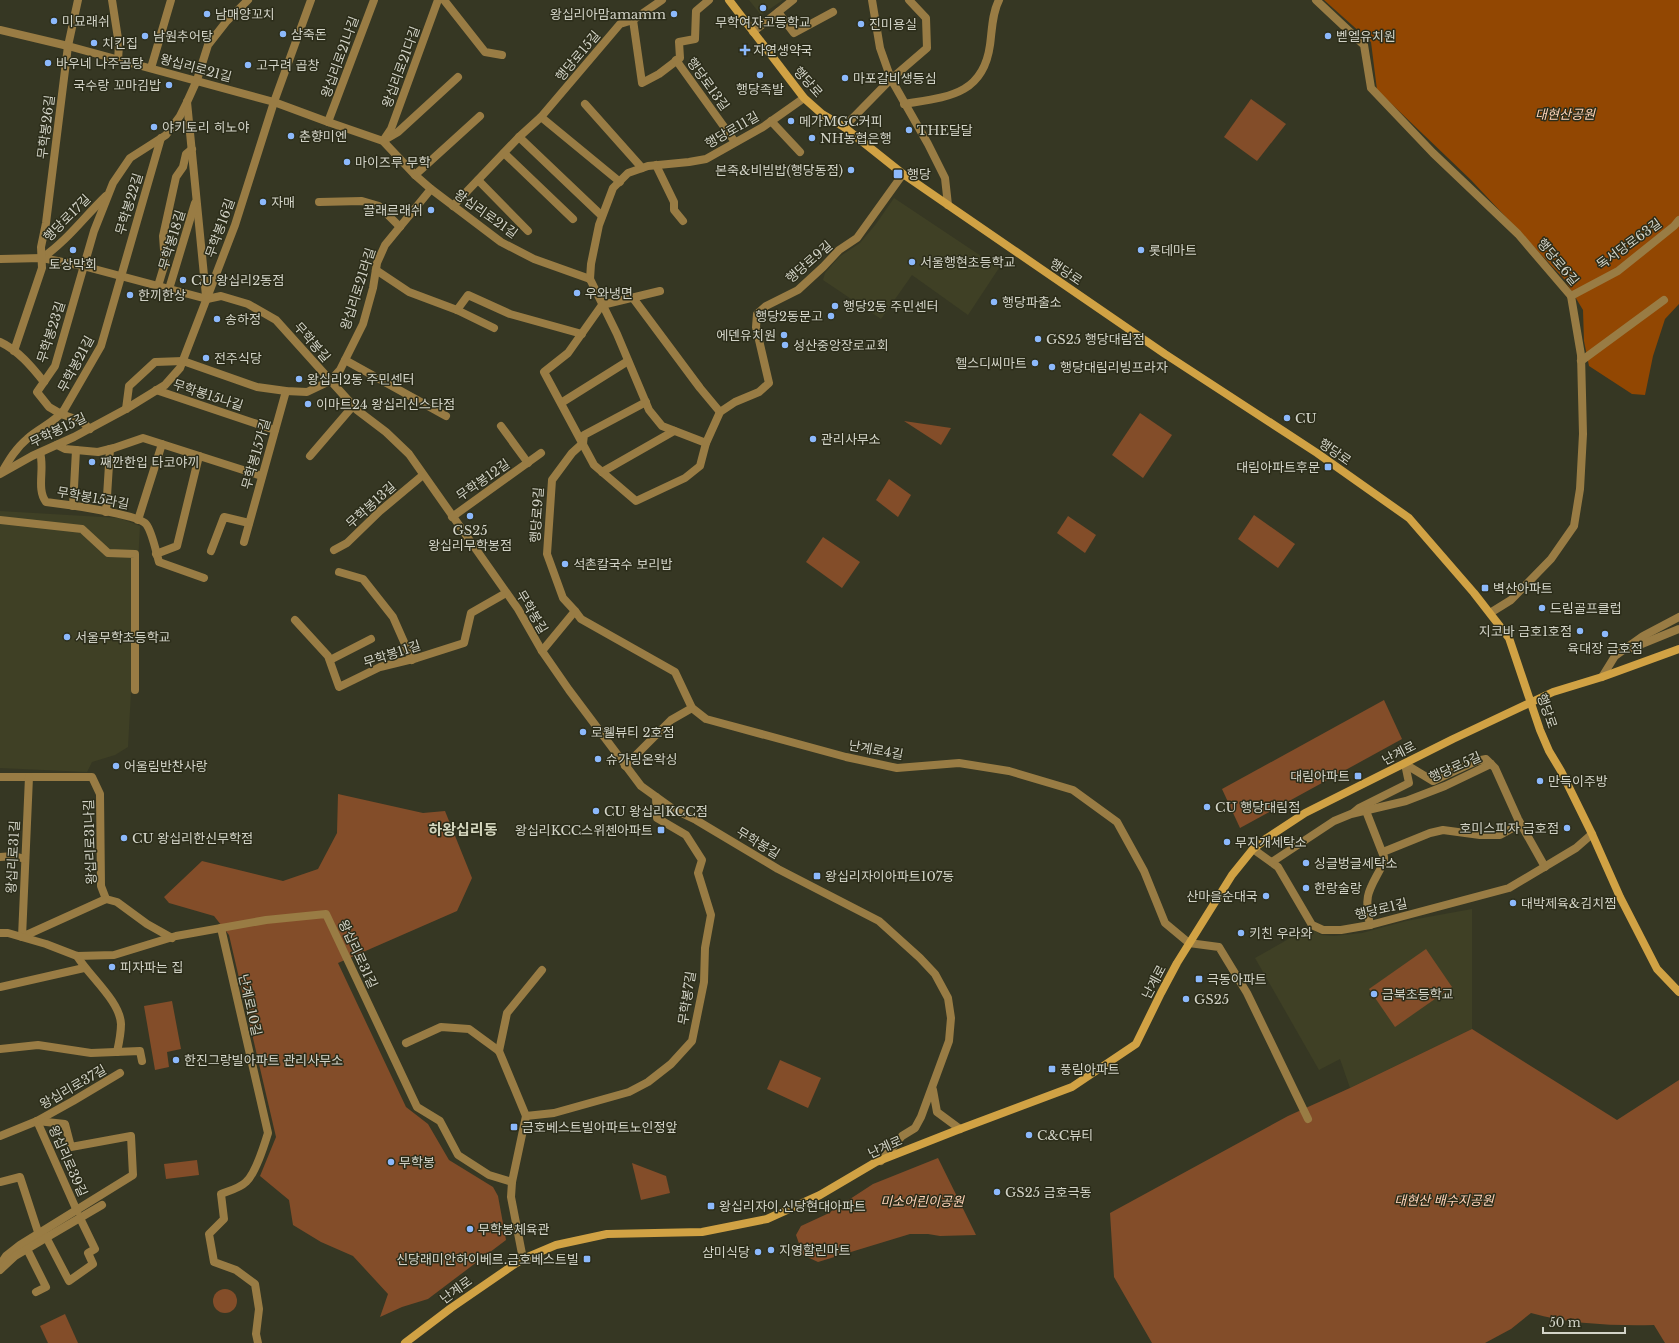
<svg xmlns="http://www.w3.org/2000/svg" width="1679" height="1343" viewBox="0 0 1679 1343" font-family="'Libre Baskerville','Noto Sans KR',serif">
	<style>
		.built { fill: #3f4025 }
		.green { fill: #834d29 }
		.forest { fill: #924702 }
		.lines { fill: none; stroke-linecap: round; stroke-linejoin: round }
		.street { stroke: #997c44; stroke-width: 8 }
		.secondary { stroke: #d1a244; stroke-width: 8 }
		.poi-dot { fill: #8cb9fc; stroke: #2c2d1a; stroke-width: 1.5 }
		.labels { text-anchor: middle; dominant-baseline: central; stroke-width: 3; stroke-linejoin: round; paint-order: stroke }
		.poi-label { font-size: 13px; fill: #d2d3c7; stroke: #2c2d1a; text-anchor: start }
		.street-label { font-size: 13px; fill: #d2d3c7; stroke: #2c2d1a }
		.park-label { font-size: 13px; font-style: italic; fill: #ffd3b8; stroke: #2c2d1a }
		.quarter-label { font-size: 15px; font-weight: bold; fill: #d3d5bd; stroke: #2c2d1a }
	</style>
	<rect width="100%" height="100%" fill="#363723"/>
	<g class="built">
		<path d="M749,0H783L761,15Z"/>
		<path d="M894,198L999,268L968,315L912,275L881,319L823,280L825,273L839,257L860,243L876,224Z"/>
		<path d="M0,511L119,518L140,526L128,747L115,755L92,762L87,772L0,768Z"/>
		<path d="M1472,909V1029L1350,1088L1340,1059L1319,1070L1255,958L1310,927L1321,935L1334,936L1362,933L1406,921Z"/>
	</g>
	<g class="green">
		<path d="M1251,99L1286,124L1257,161L1224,137Z"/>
		<path d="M1140,413L1172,435L1143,478L1112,455Z"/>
		<path d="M904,421L951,428L941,445Z"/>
		<path d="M889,479L911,495L898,517L876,500Z"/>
		<path d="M1254,515L1295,544L1278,568L1238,539Z"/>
		<path d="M1068,516L1096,535L1085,553L1057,533Z"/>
		<path d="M823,537L860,562L842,588L806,562Z"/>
		<path d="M1384,700L1402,739L1240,828L1222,789Z"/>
		<path d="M338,794L423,813L445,811L472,878L457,911L338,963L406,1107L428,1124L449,1160L493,1187L498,1196L506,1240L428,1299L402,1307L380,1317L388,1294L353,1256L321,1242L293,1225L289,1200L260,1176L276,1137L229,935L214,916L169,903L164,897L202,861L283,881L318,869L337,833Z"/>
		<path d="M1426,949L1452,987L1395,1027L1369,989Z"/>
		<path d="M172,1001L181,1049L167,1052L169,1067L155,1070L144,1006Z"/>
		<path d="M1472,1029L1617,1120L1679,1080V1343H1665L1654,1325C1614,1326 1570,1324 1531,1313L1511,1329L1485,1343H1152L1114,1277L1110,1213L1288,1116L1350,1088Z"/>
		<path d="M780,1060L821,1078L808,1108L767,1089Z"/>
		<path d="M938,1158L976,1235L940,1236L928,1234H910L818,1262L803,1255L796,1235L801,1226L827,1214L873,1184Z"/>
		<path d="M197,1160L199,1175L166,1179L164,1164Z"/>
		<path d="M632,1163L666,1176L670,1193L641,1200Z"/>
		<circle cx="225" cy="1301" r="12"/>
		<path d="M65,1314L78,1343H48L40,1326Z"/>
	</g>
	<path class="forest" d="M1324,0H1679V304L1665,319L1653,356L1645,395L1632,394L1589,366L1584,341L1583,310L1565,280L1471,180L1377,90L1371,42Z"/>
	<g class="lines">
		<g class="street">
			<path d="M112,0L119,45L118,60"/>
			<path d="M444,0L485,52L502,55"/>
			<path d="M872,0L880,48L891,79L928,144L945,178L948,205"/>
			<path d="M1316,0L1364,45L1371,88L1433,153L1518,234L1571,296L1581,355L1583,434L1580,489L1574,526L1551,559L1511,600L1490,613"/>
			<path d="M778,12L793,0"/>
			<path d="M633,20L642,83L659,74L680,58L679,42L695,39L696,11L709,0"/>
			<path d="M0,30L68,46L274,102L328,122L383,141L415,175L431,189L501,242L534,259L590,279L617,334L649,410L662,426L706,443"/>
			<path d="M753,32L778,12L794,33L833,12"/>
			<path d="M676,60L735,142"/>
			<path d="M151,68L171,0"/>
			<path d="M187,102L206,296"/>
			<path d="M585,104L642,168"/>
			<path d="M904,104C946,97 983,96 990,45C992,31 992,13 999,0"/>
			<path d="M541,117L620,182"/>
			<path d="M771,121L800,152"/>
			<path d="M328,122L374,0"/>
			<path d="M844,127L891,79L927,48L926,18L909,0"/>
			<path d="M519,137L602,216"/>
			<path d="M386,139L398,132L458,77"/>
			<path d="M383,141L391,129L438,0"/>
			<path d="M504,153L573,219"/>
			<path d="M656,165L674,202V210L683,221"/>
			<path d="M415,175L480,116"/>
			<path d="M478,180L528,231"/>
			<path d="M319,202L362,201L379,206L400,227"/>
			<path d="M453,206L519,137L541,117L620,24L633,20L662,0"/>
			<path d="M42,258C67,241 85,216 106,196"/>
			<path d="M0,259L42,258L83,266L207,299L221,296L248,304L276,320L357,410L386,432L409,454L518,609L542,651L569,690L641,786L673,809L696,820L778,869L879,921L920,958L935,974L948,998L951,1018L949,1041L921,1117L915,1128L902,1136L881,1161"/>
			<path d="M376,270L409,292L457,310L494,328"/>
			<path d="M590,279L591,264L599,225L613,188L628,173L648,166L689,162L706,159L763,127L804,98"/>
			<path d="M158,286L165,263L163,236L176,177L183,167L186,154L192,149"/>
			<path d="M169,289L195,203"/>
			<path d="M660,291L602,305L568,353L544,372L594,465L636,501L685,478L700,466L706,443L720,412L735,402L759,392L769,383L756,327L757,314L766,306L798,290L823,267L839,250L857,238L903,174"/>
			<path d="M1571,296L1618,271L1674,226L1679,220"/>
			<path d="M633,298L700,388L720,412"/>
			<path d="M457,310L468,295L510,314L582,334"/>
			<path d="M0,342C18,350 32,367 44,382"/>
			<path d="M14,351L42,268L41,247L46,223L68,46L78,0"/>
			<path d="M345,360L446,416"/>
			<path d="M1581,361L1664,300"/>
			<path d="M156,390L275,430"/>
			<path d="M561,403L628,361"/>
			<path d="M126,409L129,386L155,362L183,361L257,387L286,391L307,392L330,381L340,370L363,324L373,288L377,263L385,245L431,189"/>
			<path d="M501,426L528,463"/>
			<path d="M90,429L81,421L61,414L49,407L37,392L55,366L94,231L113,183L130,158L166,135L180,116L187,102L197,80L208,45L226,22L248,0"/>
			<path d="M583,443L584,435L646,402"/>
			<path d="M57,445L65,449L98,452L114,448L143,438L262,476"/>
			<path d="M40,453C45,468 36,489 46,502C63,504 138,514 146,524C152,531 156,552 159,562L204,578"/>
			<path d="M310,456L353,406"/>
			<path d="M2,472C9,460 16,448 27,439C39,428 54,423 64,410L101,346L161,138"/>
			<path d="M602,472L674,431"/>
			<path d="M0,474L32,456L74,437L126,409L165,385L180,368L235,225L274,102L311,0"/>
			<path d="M73,506L76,450"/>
			<path d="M106,512L110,449"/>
			<path d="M452,517L541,453"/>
			<path d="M0,520L82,529L108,553L135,554V690"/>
			<path d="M138,520L162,444"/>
			<path d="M244,542L286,391"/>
			<path d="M334,550L347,543L380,511L423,475"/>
			<path d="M211,551L224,517L249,523"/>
			<path d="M156,554L177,546L199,456"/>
			<path d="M339,572L363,579L393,617L412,660"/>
			<path d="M575,611L563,598L547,554L552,480L572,453L583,443"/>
			<path d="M295,620L328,656L339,687L380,667L417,658L464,643L471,613L506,593"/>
			<path d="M1632,648L1679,629"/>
			<path d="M542,651L575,611L581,619L675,672L692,708L706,719L846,757L897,768L959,763L1009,771L1073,790L1117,822L1144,871L1165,923L1189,943L1219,947L1247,993L1308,1119"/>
			<path d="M330,660L371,639"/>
			<path d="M1602,677L1615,656L1643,636L1679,617"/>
			<path d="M1405,764L1433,781L1476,761L1486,759L1495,768L1518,819L1545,867"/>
			<path d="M625,766L671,720L692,708"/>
			<path d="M0,777H92L100,794L101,886L106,899"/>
			<path d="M29,777L22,937L106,899"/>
			<path d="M1366,811L1384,857V862C1370,890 1363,892 1370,925"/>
			<path d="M1353,813L1359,808L1409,783L1405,764"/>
			<path d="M1253,849L1278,867L1312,925L1323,930H1341L1370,925L1509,888L1576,848L1592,834"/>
			<path d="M1383,852L1430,833L1443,830L1480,835H1500L1520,824"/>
			<path d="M0,857L14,856L25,859"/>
			<path d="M1272,862L1334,821L1351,814L1406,801L1445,786L1491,764"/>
			<path d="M106,899L117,902L147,924L172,938"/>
			<path d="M221,928L268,1133C264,1146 256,1173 246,1182C240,1188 229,1191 221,1194L224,1219L209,1234L214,1262L236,1270L255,1284L259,1309L256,1334L258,1343"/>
			<path d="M0,933H8L46,944L77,956L114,955L176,936L266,920L326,914L417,1107L440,1121L458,1155L489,1175L512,1182"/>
			<path d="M77,956C89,976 120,1001 121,1024C121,1033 119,1043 117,1052"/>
			<path d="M0,987L84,968"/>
			<path d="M406,1043L441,1027L469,1029L499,1051L526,1116"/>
			<path d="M0,1049L38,1045L91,1053L140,1051L142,1061"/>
			<path d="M499,1051L507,1013L542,970"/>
			<path d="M933,1090L937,1112L960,1129"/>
			<path d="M526,1116L554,1113L629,1092L648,1082L671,1064L692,1041L704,982L705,948L711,915L698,873L702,860L686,835L657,818L656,797"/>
			<path d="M37,1121L77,1211"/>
			<path d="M0,1136L37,1121L73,1101L120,1073"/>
			<path d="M0,1182L20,1177L39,1235"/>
			<path d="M46,1237L69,1281L93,1264L88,1253L95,1249L80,1218"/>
			<path d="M27,1249L46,1287L36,1292"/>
			<path d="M523,1259L511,1197L512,1182L526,1116"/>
			<path d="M0,1265L6,1256L20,1245L133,1175L131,1136L71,1147L65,1124L37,1121"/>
			<path d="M0,1270L15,1256L102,1205"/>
		</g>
		<g class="secondary">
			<path d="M729,0L804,98L822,114L844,127L903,174L948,205L1165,354L1317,453L1409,518L1474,593L1509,638L1540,730L1549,751L1561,771L1592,834L1620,897L1657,969L1679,992"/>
			<path d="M405,1343L451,1308L512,1266L523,1259L556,1245L607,1234L702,1232L767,1219L820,1195L876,1162L960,1129L1072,1087L1136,1044L1161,993L1177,963L1232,875L1253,849L1267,838L1305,813L1453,739L1553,692L1602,677L1679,649"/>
		</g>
	</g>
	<g class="poi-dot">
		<circle cx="763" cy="8" r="4"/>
		<circle cx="207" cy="14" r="4"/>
		<circle cx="674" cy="14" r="4"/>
		<circle cx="54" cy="21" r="4"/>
		<circle cx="861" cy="24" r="4"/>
		<circle cx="283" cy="34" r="4"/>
		<circle cx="145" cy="36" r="4"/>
		<circle cx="1328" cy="36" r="4"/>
		<circle cx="94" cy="43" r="4"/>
		<path d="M743 44h4v4h4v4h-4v4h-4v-4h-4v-4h4z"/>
		<circle cx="48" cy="63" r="4"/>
		<circle cx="248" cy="65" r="4"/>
		<circle cx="760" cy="75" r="4"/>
		<circle cx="845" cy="78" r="4"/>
		<circle cx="169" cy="85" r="4"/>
		<circle cx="791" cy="121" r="4"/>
		<circle cx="154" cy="127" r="4"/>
		<circle cx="909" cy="130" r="4"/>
		<circle cx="291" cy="136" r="4"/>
		<circle cx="812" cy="138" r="4"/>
		<circle cx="347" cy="162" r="4"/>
		<circle cx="851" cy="170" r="4"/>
		<rect x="893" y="169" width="10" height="10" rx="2"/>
		<circle cx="263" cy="202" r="4"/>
		<circle cx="431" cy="210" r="4"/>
		<circle cx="73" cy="250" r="4"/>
		<circle cx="1141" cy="250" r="4"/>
		<circle cx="912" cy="262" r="4"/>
		<circle cx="183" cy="280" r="4"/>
		<circle cx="577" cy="293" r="4"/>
		<circle cx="130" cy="295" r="4"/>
		<circle cx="994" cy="302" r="4"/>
		<circle cx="835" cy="306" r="4"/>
		<circle cx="831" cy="316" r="4"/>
		<circle cx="217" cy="319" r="4"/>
		<circle cx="784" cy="335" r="4"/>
		<circle cx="1038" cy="339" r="4"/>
		<circle cx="785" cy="345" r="4"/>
		<circle cx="206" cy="358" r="4"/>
		<circle cx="1035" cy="363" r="4"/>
		<circle cx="1052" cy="367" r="4"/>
		<circle cx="299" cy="379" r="4"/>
		<circle cx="308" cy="404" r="4"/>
		<circle cx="1287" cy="418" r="4"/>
		<circle cx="813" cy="439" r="4"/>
		<circle cx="92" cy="462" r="4"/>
		<rect x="1324" y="463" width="8" height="8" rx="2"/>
		<circle cx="470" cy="516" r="4"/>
		<circle cx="565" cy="564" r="4"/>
		<rect x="1481" y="584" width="8" height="8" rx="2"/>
		<circle cx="1542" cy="608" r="4"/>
		<circle cx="1580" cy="631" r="4"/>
		<circle cx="1605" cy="634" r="4"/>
		<circle cx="67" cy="637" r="4"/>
		<circle cx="583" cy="732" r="4"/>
		<circle cx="598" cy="759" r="4"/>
		<circle cx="116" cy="766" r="4"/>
		<rect x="1354" y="772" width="8" height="8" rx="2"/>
		<circle cx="1540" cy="781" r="4"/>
		<circle cx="1207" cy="807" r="4"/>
		<circle cx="596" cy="811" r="4"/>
		<circle cx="1567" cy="828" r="4"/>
		<rect x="657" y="826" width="8" height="8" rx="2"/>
		<circle cx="124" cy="838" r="4"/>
		<circle cx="1227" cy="842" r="4"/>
		<circle cx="1306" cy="863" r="4"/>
		<rect x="813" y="872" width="8" height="8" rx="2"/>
		<circle cx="1306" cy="888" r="4"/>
		<circle cx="1266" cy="896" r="4"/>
		<circle cx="1513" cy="903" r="4"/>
		<circle cx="1241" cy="933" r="4"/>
		<circle cx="112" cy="967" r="4"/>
		<rect x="1195" y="975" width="8" height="8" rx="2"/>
		<circle cx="1374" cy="994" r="4"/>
		<circle cx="1186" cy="999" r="4"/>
		<circle cx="176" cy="1060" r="4"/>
		<rect x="1048" y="1065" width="8" height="8" rx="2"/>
		<rect x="510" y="1123" width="8" height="8" rx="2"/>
		<circle cx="1029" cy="1135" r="4"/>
		<circle cx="391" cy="1162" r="4"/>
		<circle cx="997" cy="1192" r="4"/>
		<rect x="707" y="1202" width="8" height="8" rx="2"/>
		<circle cx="470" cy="1229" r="4"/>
		<circle cx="771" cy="1250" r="4"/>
		<circle cx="758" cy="1252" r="4"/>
		<rect x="583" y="1255" width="8" height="8" rx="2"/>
	</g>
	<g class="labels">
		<g class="poi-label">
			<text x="215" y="14">남매양꼬치</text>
			<text x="666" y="14" text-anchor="end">왕십리아맘amamm</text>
			<text x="62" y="21">미묘래쉬</text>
			<text x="763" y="22" text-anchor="middle">무학여자고등학교</text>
			<text x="869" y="24">진미용실</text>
			<text x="291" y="34">삼죽돈</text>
			<text x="153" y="36">남원추어탕</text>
			<text x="1336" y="36">벧엘유치원</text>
			<text x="102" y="43">치킨집</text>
			<text x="753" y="50">자연생약국</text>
			<text x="56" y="63">바우네 나주곰탕</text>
			<text x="256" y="65">고구려 곱창</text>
			<text x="853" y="78">마포갈비생등심</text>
			<text x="161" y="85" text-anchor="end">국수랑 꼬마김밥</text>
			<text x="760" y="89" text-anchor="middle">행당족발</text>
			<text x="799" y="121">메가MGC커피</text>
			<text x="162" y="127">야키토리 히노야</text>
			<text x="917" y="130">THE달달</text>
			<text x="299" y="136">춘향미엔</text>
			<text x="820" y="138">NH농협은행</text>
			<text x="355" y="162">마이즈루 무학</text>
			<text x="843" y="170" text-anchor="end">본죽&amp;비빔밥(행당동점)</text>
			<text x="907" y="174">행당</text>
			<text x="271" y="202">자매</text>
			<text x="423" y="210" text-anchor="end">끌래르래쉬</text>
			<text x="1149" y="250">롯데마트</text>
			<text x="920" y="262">서울행현초등학교</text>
			<text x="73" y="264" text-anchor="middle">토상막회</text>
			<text x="191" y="280">CU 왕십리2동점</text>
			<text x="585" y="293">우와냉면</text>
			<text x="138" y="295">한끼한상</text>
			<text x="1002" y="302">행당파출소</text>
			<text x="843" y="306">행당2동 주민센터</text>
			<text x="823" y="316" text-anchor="end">행당2동문고</text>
			<text x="225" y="319">송하정</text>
			<text x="776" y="335" text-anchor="end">에덴유치원</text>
			<text x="1046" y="339">GS25 행당대림점</text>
			<text x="793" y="345">성산중앙장로교회</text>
			<text x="214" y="358">전주식당</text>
			<text x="1027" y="363" text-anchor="end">헬스디씨마트</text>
			<text x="1060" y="367">행당대림리빙프라자</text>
			<text x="307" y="379">왕십리2동 주민센터</text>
			<text x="316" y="404">이마트24 왕십리신스타점</text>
			<text x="1295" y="418">CU</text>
			<text x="821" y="439">관리사무소</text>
			<text x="100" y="462">째깐한입 타코야끼</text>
			<text x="1320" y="467" text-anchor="end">대림아파트후문</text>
			<text x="470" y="530" text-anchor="middle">GS25<tspan x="470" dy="15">왕십리무학봉점</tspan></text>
			<text x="573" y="564">석촌칼국수 보리밥</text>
			<text x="1493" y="588">벽산아파트</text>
			<text x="1550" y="608">드림골프클럽</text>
			<text x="1572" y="631" text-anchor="end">지코바 금호1호점</text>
			<text x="75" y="637">서울무학초등학교</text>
			<text x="1605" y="648" text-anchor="middle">육대장 금호점</text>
			<text x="591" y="732">로웰뷰티 2호점</text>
			<text x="606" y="759">슈가링온왁싱</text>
			<text x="124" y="766">어울림반찬사랑</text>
			<text x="1350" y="776" text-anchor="end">대림아파트</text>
			<text x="1548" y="781">만득이주방</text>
			<text x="1215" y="807">CU 행당대림점</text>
			<text x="604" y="811">CU 왕십리KCC점</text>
			<text x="1559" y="828" text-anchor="end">호미스피자 금호점</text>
			<text x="653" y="830" text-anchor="end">왕십리KCC스위첸아파트</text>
			<text x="132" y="838">CU 왕십리한신무학점</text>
			<text x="1235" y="842">무지개세탁소</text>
			<text x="1314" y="863">싱글벙글세탁소</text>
			<text x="825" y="876">왕십리자이아파트107동</text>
			<text x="1314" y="888">한랑술랑</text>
			<text x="1258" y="896" text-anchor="end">산마을순대국</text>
			<text x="1521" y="903">대박제육&amp;김치찜</text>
			<text x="1249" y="933">키친 우라와</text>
			<text x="120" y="967">피자파는 집</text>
			<text x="1207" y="979">극동아파트</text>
			<text x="1382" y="994">금북초등학교</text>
			<text x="1194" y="999">GS25</text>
			<text x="184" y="1060">한진그랑빌아파트 관리사무소</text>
			<text x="1060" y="1069">풍림아파트</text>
			<text x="522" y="1127">금호베스트빌아파트노인정앞</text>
			<text x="1037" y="1135">C&amp;C뷰티</text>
			<text x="399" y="1162">무학봉</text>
			<text x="1005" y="1192">GS25 금호극동</text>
			<text x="719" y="1206">왕십리자이.신당현대아파트</text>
			<text x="478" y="1229">무학봉체육관</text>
			<text x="779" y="1250">지영할린마트</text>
			<text x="750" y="1252" text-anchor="end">삼미식당</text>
			<text x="579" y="1259" text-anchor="end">신당래미안하이베르.금호베스트빌</text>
		</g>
		<g class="street-label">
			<text transform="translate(578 56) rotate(-50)">행당로15길</text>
			<text transform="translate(340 57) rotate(-70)">왕십리로21나길</text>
			<text transform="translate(401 67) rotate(-70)">왕십리로21다길</text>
			<text transform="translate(196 68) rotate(15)">왕십리로21길</text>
			<text transform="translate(808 82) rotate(48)">행당로</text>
			<text transform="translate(708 84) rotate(54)">행당로13길</text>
			<text transform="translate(46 127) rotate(-83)">무학봉26길</text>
			<text transform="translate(732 130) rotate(-30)">행당로11길</text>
			<text transform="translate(129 204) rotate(-73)">무학봉22길</text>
			<text transform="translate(486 214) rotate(35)">왕십리로21길</text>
			<text transform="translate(67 218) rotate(-45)">행당로17길</text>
			<text transform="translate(220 228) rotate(-70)">무학봉16길</text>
			<text transform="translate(172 240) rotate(-73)">무학봉18길</text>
			<text transform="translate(1629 244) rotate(-36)">독서당로63길</text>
			<text transform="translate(809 262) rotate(-41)">행당로9길</text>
			<text transform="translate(1558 262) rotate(50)">행당로6길</text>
			<text transform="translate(1066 272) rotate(34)">행당로</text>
			<text transform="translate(358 289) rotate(-72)">왕십리로21라길</text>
			<text transform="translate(51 332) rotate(-72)">무학봉23길</text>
			<text transform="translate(312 342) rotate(49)">무학봉길</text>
			<text transform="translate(76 364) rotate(-62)">무학봉21길</text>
			<text transform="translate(208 395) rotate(18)">무학봉15나길</text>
			<text transform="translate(58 430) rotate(-26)">무학봉15길</text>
			<text transform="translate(1335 452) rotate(35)">행당로</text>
			<text transform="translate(256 454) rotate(-74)">무학봉15가길</text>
			<text transform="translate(483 480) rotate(-35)">무학봉12길</text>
			<text transform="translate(93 498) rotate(10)">무학봉15라길</text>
			<text transform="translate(371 505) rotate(-42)">무학봉13길</text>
			<text transform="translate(537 515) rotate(-86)">행당로9길</text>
			<text transform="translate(532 612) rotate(59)">무학봉길</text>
			<text transform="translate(392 654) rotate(-18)">무학봉11길</text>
			<text transform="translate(1547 711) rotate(71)">행당로</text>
			<text transform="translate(876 750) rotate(10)">난계로4길</text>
			<text transform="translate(1399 753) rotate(-27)">난계로</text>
			<text transform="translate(1455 767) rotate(-24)">행당로5길</text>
			<text transform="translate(90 842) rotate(-92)">왕십리로31나길</text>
			<text transform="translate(758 843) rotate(31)">무학봉길</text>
			<text transform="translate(13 857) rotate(-87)">왕십리로31길</text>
			<text transform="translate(1381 909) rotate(-13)">행당로1길</text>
			<text transform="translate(358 954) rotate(65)">왕십리로31길</text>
			<text transform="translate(1154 982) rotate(-62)">난계로</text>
			<text transform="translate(687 998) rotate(-81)">무학봉7길</text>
			<text transform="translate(250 1005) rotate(77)">난계로10길</text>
			<text transform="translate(73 1087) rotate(-30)">왕십리로37길</text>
			<text transform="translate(885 1147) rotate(-24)">난계로</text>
			<text transform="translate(68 1161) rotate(66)">왕십리로39길</text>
			<text transform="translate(456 1290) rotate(-36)">난계로</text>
		</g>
		<g class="park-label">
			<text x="1565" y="114">대현산공원</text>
			<text x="1444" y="1200">대현산 배수지공원</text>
			<text x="922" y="1201">미소어린이공원</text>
		</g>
		<g class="quarter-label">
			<text x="463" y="829">하왕십리동</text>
		</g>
	</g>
	<path d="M1543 1327v6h82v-6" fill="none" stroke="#d2d3c7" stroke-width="2"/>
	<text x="1549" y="1327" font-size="12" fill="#d2d3c7" stroke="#2c2d1a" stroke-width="3" paint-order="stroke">50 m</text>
</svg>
